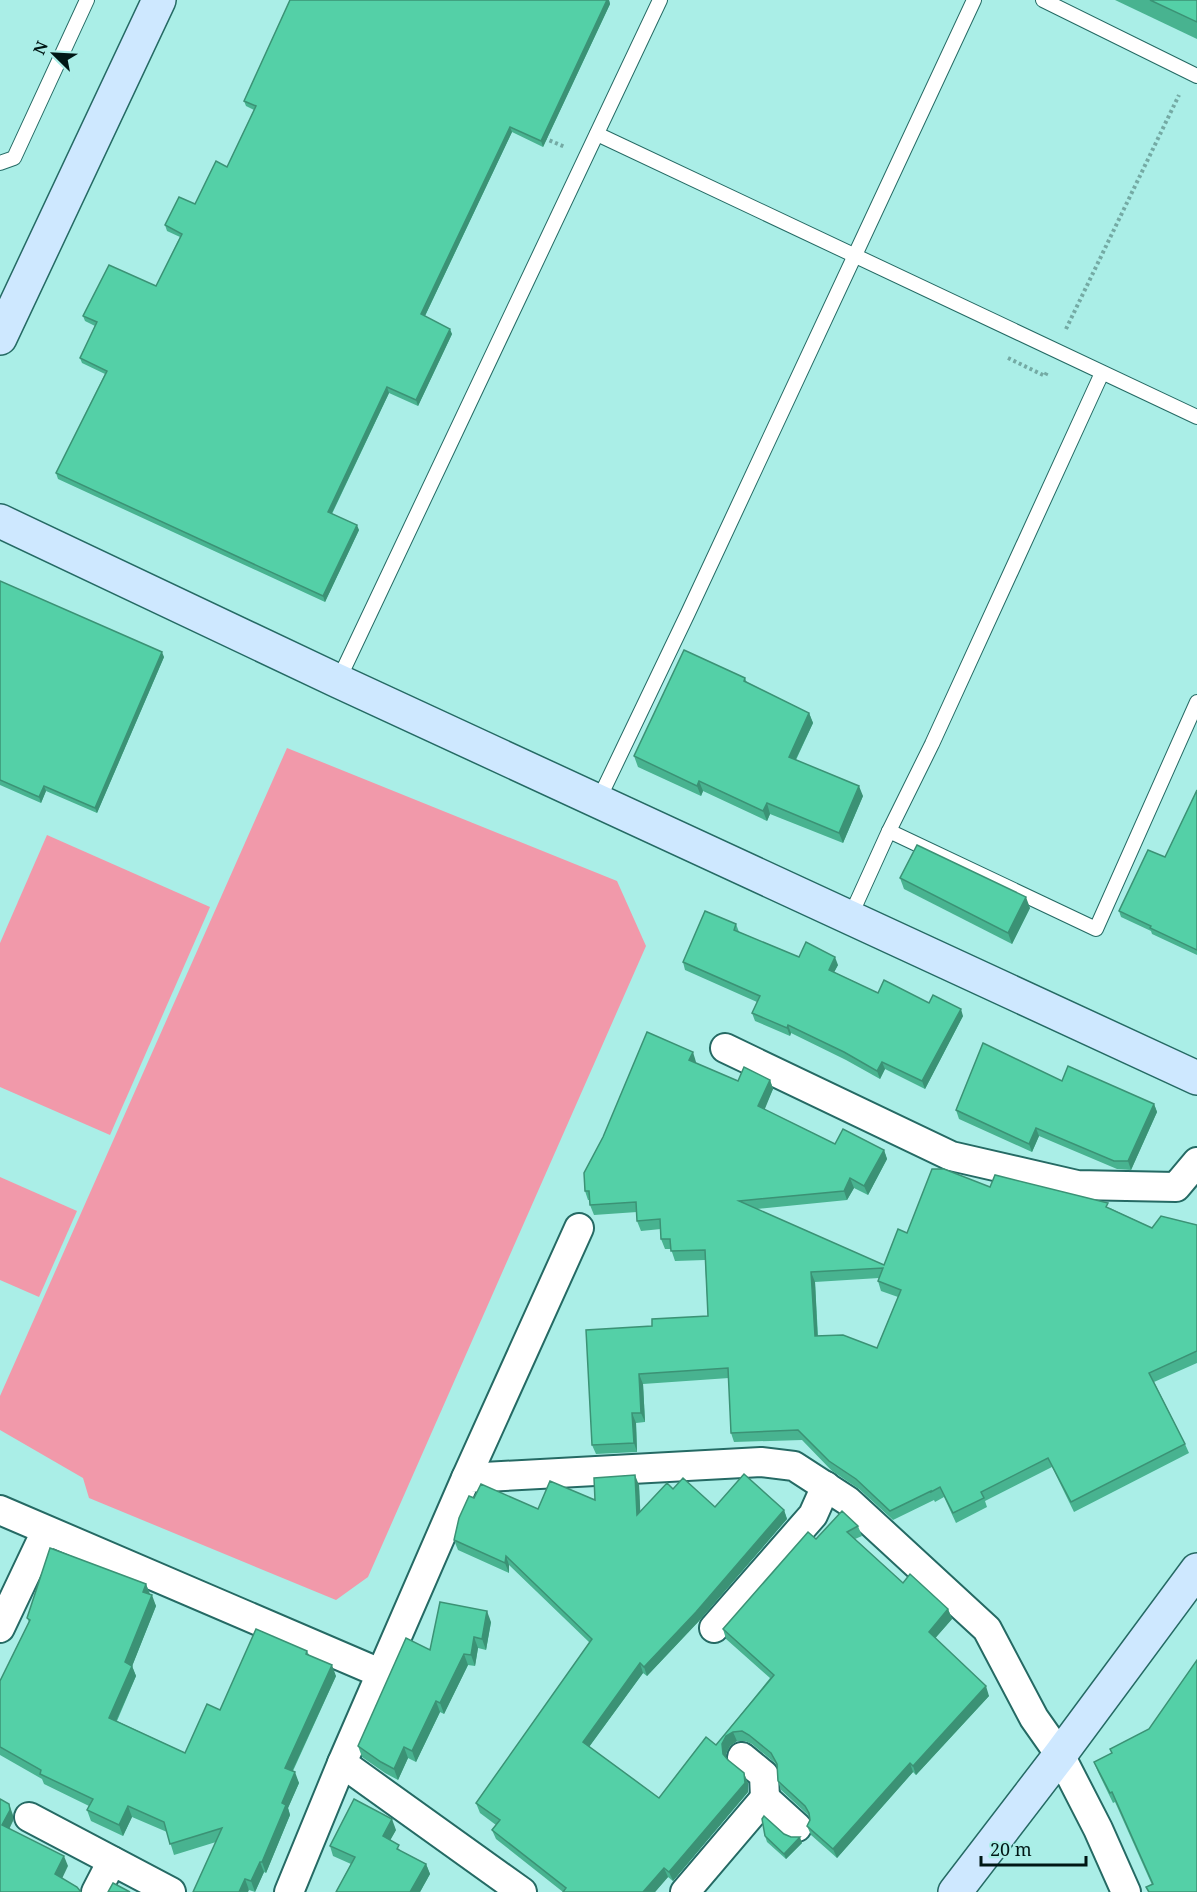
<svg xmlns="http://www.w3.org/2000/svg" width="1197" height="1892" viewBox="0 0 1197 1892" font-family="'Noto Serif',serif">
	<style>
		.pitch { fill: #f199aa }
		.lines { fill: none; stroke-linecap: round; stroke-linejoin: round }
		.lane-casing { stroke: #256a64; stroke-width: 16 }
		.street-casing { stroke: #256a64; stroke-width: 32 }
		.secondary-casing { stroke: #256a64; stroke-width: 36 }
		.path { stroke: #74aaa4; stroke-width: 4; stroke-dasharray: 3 3; stroke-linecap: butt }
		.lane { stroke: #fff; stroke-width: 14 }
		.street { stroke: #fff; stroke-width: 28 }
		.secondary { stroke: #cee8ff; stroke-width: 33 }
		.wall { fill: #48b390; fill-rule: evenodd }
		.shaded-wall { fill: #3b9275 }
		.building { fill: #54d0a7; stroke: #3b9275; stroke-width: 1.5; fill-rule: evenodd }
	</style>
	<rect width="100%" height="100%" fill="#aaeee7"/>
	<g class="pitch">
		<path d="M287,748L617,881L646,946L368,1577L336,1600L89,1498L83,1478L0,1430V1396Z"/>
		<path d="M47,835L210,907L110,1135L0,1087V943Z"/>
		<path d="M0,1177L77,1211L39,1297L0,1280Z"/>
	</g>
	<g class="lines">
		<g class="lane-casing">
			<g id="lane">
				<path d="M1043,0L1197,76"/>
				<path d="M597,134L1197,417"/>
				<path d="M0,163L14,158L87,0"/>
				<path d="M338,681L660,0"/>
				<path d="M598,801L688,613L974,0"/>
				<path d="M889,831L1096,929L1197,702"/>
				<path d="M850,917L889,831L932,744L1102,373"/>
			</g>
		</g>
		<g class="street-casing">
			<g id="street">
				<path d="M725,1048L951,1156L1077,1185L1176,1187L1197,1162"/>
				<path d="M466,1478L579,1228"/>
				<path d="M0,1510L380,1673"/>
				<path d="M0,1628L46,1531"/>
				<path d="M714,1628L813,1515L826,1486"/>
				<path d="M742,1757L764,1775L765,1798"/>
				<path d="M29,1817L171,1892"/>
				<path d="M96,1892L112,1861"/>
				<path d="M289,1892L342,1763"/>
				<path d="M522,1892L342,1763L466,1478L761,1462L794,1466L848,1501L987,1629L1034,1718L1060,1755L1098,1829L1126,1892"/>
				<path d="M685,1892L765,1798L797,1827"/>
			</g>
		</g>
		<g class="secondary-casing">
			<g id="secondary">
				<path d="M0,338L159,0"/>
				<path d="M0,521L338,681L1197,1078"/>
				<path d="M955,1892L1060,1755L1197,1570"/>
			</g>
		</g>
		<g class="path">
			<path d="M544,138L565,147"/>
			<path d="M1066,329L1179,95"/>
			<path d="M1008,358L1045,376L1047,372"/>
		</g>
		<use href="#lane" class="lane"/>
		<use href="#street" class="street"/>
		<use href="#secondary" class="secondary"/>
	</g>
	<g class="wall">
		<path d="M290,0H609L610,4L543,147L512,132L425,316L452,334L418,406L389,393L332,514L359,530L325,602L58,479L56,473L105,374L82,363L80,358L95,326L85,321L83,316L156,286L180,237L167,231L165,225L195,204L227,167L254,110L246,106L244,101Z"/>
		<path d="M1115,0H1197V39Z"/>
		<path d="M0,581L164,657L97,813L46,791L41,803L0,785Z"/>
		<path d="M745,678L747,683L809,713L813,723L796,760L863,796L843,843L770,814L767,821L703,791L701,796L638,767L634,756Z"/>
		<path d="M1197,790V955L1152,934L1151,931L1121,917L1119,911L1165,857Z"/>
		<path d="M900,878L1030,908L1012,944L904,889Z"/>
		<path d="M736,924L739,932L799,957L838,965L834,972L878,993L929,1003L963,1016L925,1089L885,1069L880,1079L846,1060L791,1033L790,1036L755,1021L752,1013L757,1002L685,970L683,962Z"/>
		<path d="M696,1062V1063L738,1081L770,1080L773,1089L764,1109L835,1144L884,1150L887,1159L868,1195L854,1188L847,1200L757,1209L884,1265L907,1233L990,1187L1110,1208L1152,1228L1197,1225V1363L1154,1382L1185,1444L1189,1453L1074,1512L1052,1467L985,1501L987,1507L956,1523L944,1497L935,1502L934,1500L893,1520L859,1489L832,1471L802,1440L734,1442L731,1433L729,1378L643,1384L645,1422L636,1423L637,1452L596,1454L592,1445L652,1326L708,1316L705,1260L675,1261L671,1249H665L661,1239V1229L641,1231L637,1221V1212L594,1215L590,1205V1200H588L585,1191ZM879,1278L878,1281L881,1291L898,1297L877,1348L818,1336L815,1282Z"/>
		<path d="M1062,1081L1154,1104L1157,1112L1131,1170L1117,1169L1039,1136L1032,1152L959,1119L956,1110Z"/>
		<path d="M639,1485L640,1512L673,1489L715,1507L784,1510L787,1519L699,1621L647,1676L643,1673L589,1747L659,1798L716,1745L770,1678L726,1639L723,1629L816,1539L858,1526L862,1536L855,1539L903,1583L948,1609L952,1619L935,1638L989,1696L916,1775L913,1772L837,1858L811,1835L807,1826L810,1820L808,1815L781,1790L778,1781L777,1767L775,1763L752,1744L745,1741H737L730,1746L726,1754V1758L748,1783V1792L673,1881L668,1877L655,1892H563L496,1839L492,1830L496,1825L480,1813L476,1803L590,1643L509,1565V1573L458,1550L454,1540L474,1498L538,1509L595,1500Z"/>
		<path d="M146,1584L150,1594L156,1606L132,1666L136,1676L117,1721L185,1753L220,1710L307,1651L309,1655L336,1676L293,1771L299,1783L288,1808L290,1815L266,1873L264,1872L255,1892L249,1890L216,1842L174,1855L167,1832L132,1817L123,1836L91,1821L87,1810L89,1806L44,1784L42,1779L0,1755V1681L29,1622L27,1618Z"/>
		<path d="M491,1622L486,1650L478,1648L475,1666L468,1665L444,1714L440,1712L416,1762L408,1758L398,1780L385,1773L362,1757L358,1746L430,1650Z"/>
		<path d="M1094,1762L1197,1892H1148L1146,1887L1152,1885L1115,1802L1113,1803L1098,1772Z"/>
		<path d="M396,1830L390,1840L401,1851L426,1864L430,1874L420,1892H336L351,1864L333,1856L330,1846Z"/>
		<path d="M784,1834L802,1843L786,1859L767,1842L765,1836Z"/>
	</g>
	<g class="shaded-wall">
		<path d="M607,0H609L610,4L543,147L541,141Z"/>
		<path d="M510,127L512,132L423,320L421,314Z"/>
		<path d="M450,329L452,334L418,406L416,400Z"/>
		<path d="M387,387L389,393L330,517L328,512Z"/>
		<path d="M357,525L359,530L325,602L323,596Z"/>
		<path d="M162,652L164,657L97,813L95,808Z"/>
		<path d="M809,713L813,723L792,767L789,757Z"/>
		<path d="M699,781L703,791L701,796L697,786Z"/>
		<path d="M44,786L46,791L41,803L39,797Z"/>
		<path d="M859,786L863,796L843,843L839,833Z"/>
		<path d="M767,803L770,814L767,821L763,811Z"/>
		<path d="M1026,897L1030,908L1012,944L1008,933Z"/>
		<path d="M835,957L838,965L831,978L829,970Z"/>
		<path d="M961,1009L963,1016L925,1089L922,1081Z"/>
		<path d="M788,1025L791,1033L790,1036L787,1028Z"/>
		<path d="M693,1052L696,1062L693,1069L689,1060Z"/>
		<path d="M882,1062L885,1069L880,1079L877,1071Z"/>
		<path d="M770,1080L773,1089L762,1116L758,1106Z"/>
		<path d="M1154,1104L1157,1112L1131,1170L1128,1161Z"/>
		<path d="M1036,1128L1039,1136L1032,1152L1029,1144Z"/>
		<path d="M884,1150L887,1159L868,1195L864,1186Z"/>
		<path d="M850,1178L854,1188L847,1200L844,1191Z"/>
		<path d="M811,1272L815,1282L818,1346L815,1336Z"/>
		<path d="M639,1374L643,1384L645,1422L641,1413Z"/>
		<path d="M632,1413L636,1423L637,1452L634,1443Z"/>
		<path d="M635,1475L639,1485L641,1525L637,1515Z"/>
		<path d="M784,1510L787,1519L699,1621L647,1676L644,1667Z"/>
		<path d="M506,1556L509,1565V1573L505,1563Z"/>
		<path d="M146,1584L150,1595L143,1592Z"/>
		<path d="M152,1595L156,1606L131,1669L132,1666L136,1676L113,1728L109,1718L125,1662Z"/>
		<path d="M948,1609L952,1619L932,1642L929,1632Z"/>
		<path d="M487,1611L491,1622L486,1650L482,1639Z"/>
		<path d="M474,1637L478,1648L475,1666L471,1655Z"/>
		<path d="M464,1654L468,1665L444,1714L440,1703Z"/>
		<path d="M640,1663L643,1673L586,1751L583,1742Z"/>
		<path d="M332,1665L336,1676L289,1778L285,1768Z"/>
		<path d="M986,1686L989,1696L916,1775L913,1766Z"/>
		<path d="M436,1701L440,1712L416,1762L412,1751Z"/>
		<path d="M733,1732L737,1741L730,1746L726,1754L727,1763L723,1754L722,1744L726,1736Z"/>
		<path d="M404,1747L408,1758L398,1780L394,1769Z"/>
		<path d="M910,1763L913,1772L837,1858L833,1849Z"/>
		<path d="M295,1772L299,1783L288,1808L290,1815L266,1873L262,1862L282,1803Z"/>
		<path d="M744,1773L748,1783V1792L673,1881L669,1872Z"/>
		<path d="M9,1804L13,1815V1821L6,1836L2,1825Z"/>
		<path d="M128,1806L132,1817L123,1836L119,1825Z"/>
		<path d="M392,1819L396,1830L387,1846L383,1836Z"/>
		<path d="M800,1837L802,1843L786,1859L784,1854Z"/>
		<path d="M64,1856L68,1866L59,1885L55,1874Z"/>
		<path d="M260,1862L264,1872L255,1892L251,1881Z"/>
		<path d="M426,1864L430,1874L420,1892H410Z"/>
		<path d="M664,1868L668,1877L655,1892H643Z"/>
		<path d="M245,1879L249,1890L248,1892H239Z"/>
	</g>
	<g class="building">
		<path d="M290,0H607L541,141L510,127L421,314L450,329L416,400L387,387L328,512L357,525L323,596L56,473L107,371L80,358L97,322L83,316L109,265L156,286L182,234L165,225L179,197L195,204L216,161L227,167L256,106L244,101Z"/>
		<path d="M1150,0H1197V22Z"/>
		<path d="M0,581L162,652L95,808L44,786L39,797L0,780Z"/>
		<path d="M684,650L745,678L744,681L809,713L789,757L859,786L839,833L767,803L763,811L699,781L697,786L634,756Z"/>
		<path d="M1197,790V950L1150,928L1151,926L1119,911L1148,850L1165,857Z"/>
		<path d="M917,845L1026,897L1008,933L900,878Z"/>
		<path d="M705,911L736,924L734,930L799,957L806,942L835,957L829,970L878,993L884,980L929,1003L933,995L961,1009L922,1081L882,1062L877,1071L844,1052L788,1025L787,1028L752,1013L760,996L683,962Z"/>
		<path d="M647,1032L693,1052L689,1060L738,1081L744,1067L770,1080L758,1106L835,1144L843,1129L884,1150L864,1186L850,1178L844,1191L739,1201L884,1265L898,1229L907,1233L932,1169H944L990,1187L995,1175L1108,1203L1106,1207L1152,1228L1161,1216L1197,1225V1351L1149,1373L1185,1444L1071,1502L1048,1458L981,1492L984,1498L953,1513L940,1487L931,1492V1491L890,1511L856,1479L829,1461L798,1430L731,1433L728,1368L639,1374L641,1413H632L634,1443L592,1445L586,1330L652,1326V1319L708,1316L705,1250L671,1251L670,1239H661L660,1219L637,1221L636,1202L590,1205L589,1191H585L584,1173L603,1137ZM883,1268L878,1281L901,1290L877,1348L843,1335L815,1336L811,1272Z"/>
		<path d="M983,1043L1062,1081L1068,1066L1154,1104L1128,1161H1114L1036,1128L1029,1144L956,1110Z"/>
		<path d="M744,1474L784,1510L696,1612L644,1667L640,1663L583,1742L659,1798L706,1737L716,1745L774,1675L723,1629L808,1532L816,1539L842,1511L858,1526L847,1532L903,1583L910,1574L948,1609L929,1632L986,1686L913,1766L910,1763L833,1849L807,1826L810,1820L809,1813L805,1806L778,1781L777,1764L771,1753L749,1735L742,1731L733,1732L726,1736L722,1744L723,1754L728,1760L744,1773L745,1783L669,1872L664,1868L643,1892H563L566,1888L492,1830L500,1820L476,1803L592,1639L506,1556L505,1563L454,1540L459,1518L469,1496L474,1498L481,1484L538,1509L550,1481L595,1500L594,1478L635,1475L637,1515L667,1483L673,1489L683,1478L715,1507Z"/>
		<path d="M50,1548L146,1584L143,1592L152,1595L125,1662L132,1666L109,1718L185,1753L207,1704L220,1710L256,1629L307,1651L306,1654L332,1665L285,1768L295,1772L282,1803L286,1805L262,1862H260L251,1881L245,1879L239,1892H193L222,1828L170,1844L164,1822L128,1806L119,1825L87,1810L93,1799L40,1774L41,1770L0,1747V1681L30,1620L27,1618Z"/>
		<path d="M440,1602L487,1611L482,1639L474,1637L471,1655L464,1654L440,1703L436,1701L412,1751L404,1747L394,1769L381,1762L358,1746L406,1638L430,1650Z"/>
		<path d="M1197,1660V1892H1149L1146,1887L1153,1884L1112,1792L1110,1793L1094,1762L1112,1753L1110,1749L1149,1729Z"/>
		<path d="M0,1799L9,1804L10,1810L2,1825L64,1856L55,1874L77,1887L81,1892H0Z"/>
		<path d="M354,1799L392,1819L383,1836L399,1845L397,1849L426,1864L410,1892H336L355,1857L330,1846Z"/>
		<path d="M764,1816L784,1834L791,1837H800L784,1854L765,1836L762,1819Z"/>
		<path d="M113,1883L130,1892H108Z"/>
	</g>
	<g transform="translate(54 54) rotate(294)" stroke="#aaeee7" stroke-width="4.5" paint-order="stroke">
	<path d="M0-4.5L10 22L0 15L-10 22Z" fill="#001715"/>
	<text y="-9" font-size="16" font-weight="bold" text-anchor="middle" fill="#001715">N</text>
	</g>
	<path d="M981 1856v9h105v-9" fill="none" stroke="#001715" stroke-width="3"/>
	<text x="990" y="1856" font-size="18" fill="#001715" stroke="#aaeee7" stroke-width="4.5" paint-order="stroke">20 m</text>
</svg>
